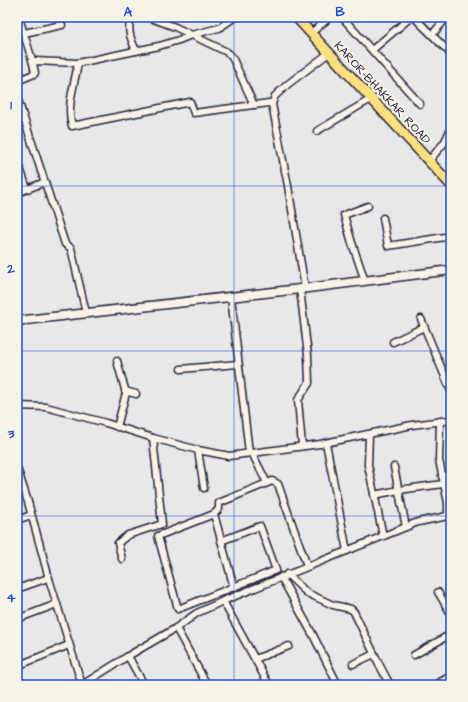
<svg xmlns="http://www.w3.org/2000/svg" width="468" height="702" viewBox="0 0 468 702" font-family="'Architects Daughter',sans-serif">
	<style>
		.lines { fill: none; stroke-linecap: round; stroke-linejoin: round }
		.minor-casing { stroke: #22223b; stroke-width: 9 }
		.secondary-casing { stroke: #22223b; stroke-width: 11 }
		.primary-casing { stroke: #22223b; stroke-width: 12 }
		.minor { stroke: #f7f3e8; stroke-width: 6 }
		.secondary { stroke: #f7f3e8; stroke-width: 8 }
		.primary { stroke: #fedf80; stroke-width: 9 }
		.grid { fill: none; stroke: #1d4ed8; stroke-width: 1; stroke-opacity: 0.55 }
		.labels { text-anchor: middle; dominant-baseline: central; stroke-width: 4; stroke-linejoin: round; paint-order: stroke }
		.street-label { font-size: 12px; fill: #22223b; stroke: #f7f3e8 }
		.neatline { fill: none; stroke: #1d4ed8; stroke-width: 1.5 }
		.grid-label { font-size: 13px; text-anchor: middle; font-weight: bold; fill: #1d4ed8 }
	</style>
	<rect width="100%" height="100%" fill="#e8e8e9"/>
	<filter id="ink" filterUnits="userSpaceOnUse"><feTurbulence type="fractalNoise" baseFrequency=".025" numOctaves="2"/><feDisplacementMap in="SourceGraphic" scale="8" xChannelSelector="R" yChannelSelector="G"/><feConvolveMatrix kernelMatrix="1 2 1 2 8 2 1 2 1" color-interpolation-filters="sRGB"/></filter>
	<g filter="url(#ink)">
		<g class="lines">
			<g class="minor-casing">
				<g id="minor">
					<path d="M132,17C126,30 131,39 136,51"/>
					<path d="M144,17L151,18L175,27L227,52L232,57L254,105"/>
					<path d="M342,17L420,104"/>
					<path d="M414,17L451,54"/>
					<path d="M20,21L33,63"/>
					<path d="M24,33L62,25"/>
					<path d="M311,33L330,17"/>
					<path d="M432,35L447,17"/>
					<path d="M372,50L411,17"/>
					<path d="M78,63C75,83 66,106 72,126L190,102L194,113L269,103L272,104"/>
					<path d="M17,81L34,74L35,73L33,63L35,61L78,63L159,46L179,40L191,35L219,28L235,17"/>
					<path d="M17,97L65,244L71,248L86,313"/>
					<path d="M317,131L371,99"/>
					<path d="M17,159L27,189"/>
					<path d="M428,162L444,143L451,129"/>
					<path d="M17,193L45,182"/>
					<path d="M383,218L388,246L451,236"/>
					<path d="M365,281L352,243L344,215L368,206"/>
					<path d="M305,288L288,186L272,104L275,96L288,84L329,53"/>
					<path d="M300,289L308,355L309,383L298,400L302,446"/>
					<path d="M231,297L249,453"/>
					<path d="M421,319L451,391"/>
					<path d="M393,342L424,327"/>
					<path d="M117,361L126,393L117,427"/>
					<path d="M181,369L238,364"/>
					<path d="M125,391L136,394"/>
					<path d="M17,406L46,407L106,423L153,438L198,450L229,456L320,444L412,425L451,420"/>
					<path d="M369,434L368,465L383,536"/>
					<path d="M326,443L347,551"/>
					<path d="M198,450L204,488"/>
					<path d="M252,453L267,483"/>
					<path d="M394,467L406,527"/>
					<path d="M17,468L28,502L50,582L82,685"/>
					<path d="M442,476H451"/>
					<path d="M374,495L399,490L443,484"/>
					<path d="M214,514L234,588"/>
					<path d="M17,520L31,515"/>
					<path d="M221,541L260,526L276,570L178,609L158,536L214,514L219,509V503L272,481L278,484L307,566"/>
					<path d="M122,559L118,543L128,535L162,524L153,438"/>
					<path d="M287,574L307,593L333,605L351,609L354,612L379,664L390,685"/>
					<path d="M281,577L313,635L338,685"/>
					<path d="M17,589L48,578"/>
					<path d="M438,592L451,614"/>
					<path d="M223,601L269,685"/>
					<path d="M17,619L57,604"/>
					<path d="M176,628L207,685"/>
					<path d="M414,655L451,634"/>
					<path d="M128,656L144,685"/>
					<path d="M255,659L289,646"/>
					<path d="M353,664L374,654"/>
					<path d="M17,666L69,645"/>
					<path d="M82,685L128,656L176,628L197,613L223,601L418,522L448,516V503L439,460L440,421"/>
					<path d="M435,685L451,676"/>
				</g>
			</g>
			<g class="secondary-casing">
				<path id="secondary" d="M17,321L300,289L451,270"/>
			</g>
			<g class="primary-casing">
				<path id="primary" d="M296,17L451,185"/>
			</g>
			<use href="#minor" class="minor"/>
			<use href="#secondary" class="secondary"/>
			<use href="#primary" class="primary"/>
		</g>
	</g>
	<path class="grid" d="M234,17V685M17,186H451M17,351H451M17,516H451"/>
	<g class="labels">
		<g class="street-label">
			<text transform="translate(382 93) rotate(47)">KAROR-BHAKKAR ROAD</text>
		</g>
	</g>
	<rect width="468" height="702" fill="none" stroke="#f7f3e8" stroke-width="44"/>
	<rect x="22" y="22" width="424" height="658" class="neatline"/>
	<g class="grid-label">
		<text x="128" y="16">A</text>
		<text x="340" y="16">B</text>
		<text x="11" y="109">1</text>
		<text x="11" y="273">2</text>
		<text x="11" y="438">3</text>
		<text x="11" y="602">4</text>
	</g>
</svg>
